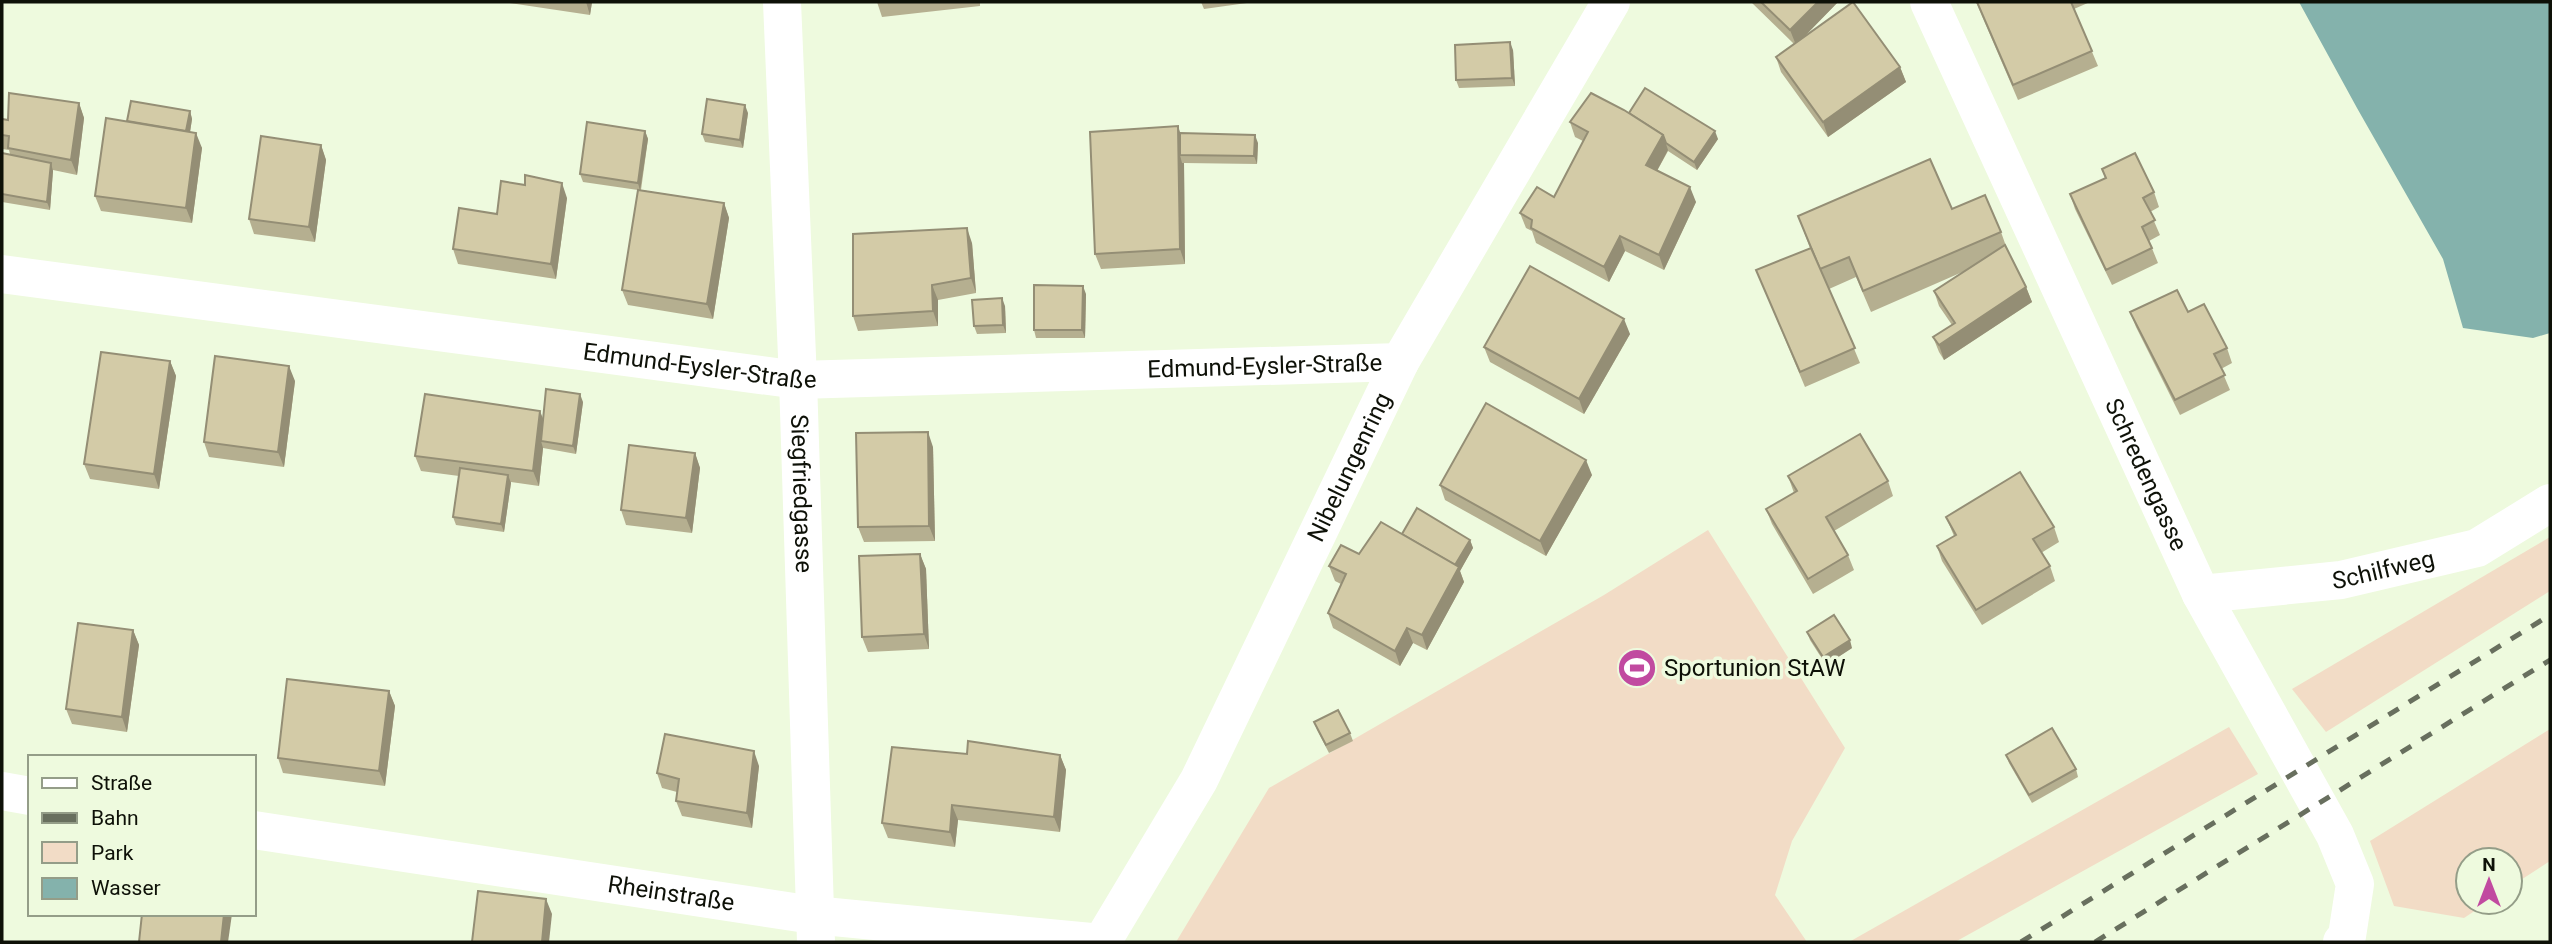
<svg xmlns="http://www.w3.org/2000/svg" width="2552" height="944" viewBox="0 0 2552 944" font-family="Roboto,sans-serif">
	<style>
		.green { fill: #f2dcc6 }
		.water { fill: #84b2ac }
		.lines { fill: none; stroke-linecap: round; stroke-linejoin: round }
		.minor { stroke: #fff; stroke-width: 38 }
		.rail { stroke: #686f5e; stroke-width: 5; stroke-dasharray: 12 12; stroke-linecap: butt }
		.wall { fill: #b5af90 }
		.shaded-wall { fill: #948e75 }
		.building { fill: #d3cba7; stroke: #948e75; stroke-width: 2 }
		.labels { text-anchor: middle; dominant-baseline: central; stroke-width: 7; stroke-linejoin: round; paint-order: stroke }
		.street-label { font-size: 24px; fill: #0e1108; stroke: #eefade }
		.poi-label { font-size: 24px; fill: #0e1108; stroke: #eefade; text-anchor: start }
	</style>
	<rect width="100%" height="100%" fill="#eefade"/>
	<g class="green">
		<path d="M1708,530L1845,748L1792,841L1775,895L1807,942H1176L1269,788L1604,595Z"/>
		<path d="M2550,537V591L2326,732L2292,689Z"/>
		<path d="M2229,727L2258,774L1955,942H1849Z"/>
		<path d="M2550,729V861L2510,887V860H2468V902H2488L2464,918L2394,906L2370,841Z"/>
	</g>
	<path class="water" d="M2299,2H2550V333L2533,338L2463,328L2443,259L2357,108Z"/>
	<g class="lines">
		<g class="minor">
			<path id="s1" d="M782,2L798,380L816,942"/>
			<path id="s2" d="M1929,2L2201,594L2335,835L2355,884L2347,936L2342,942"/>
			<path id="s3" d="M2,274L798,380L1400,362"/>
			<path id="s4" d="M2201,594L2341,580L2477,548L2550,503"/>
			<path d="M2,791L30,796"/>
			<path id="s5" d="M254,830L813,915L1091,942"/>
			<path id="s6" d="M1102,942L1199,780L1400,362L1611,2"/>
		</g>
		<g class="rail">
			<path d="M2021,942L2550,615"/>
			<path d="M2095,942L2550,660"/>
		</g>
	</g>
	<g class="wall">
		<path d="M503,2H592L590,15Z"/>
		<path d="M877,2H980V6L882,17Z"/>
		<path d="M1201,2H1254L1204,9Z"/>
		<path d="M1751,2H1838L1803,38L1900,67L1906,82L1828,137L1781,72L1776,57L1794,44Z"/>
		<path d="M1976,2H2090L2074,9L2098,66L2018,100Z"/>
		<path d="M1513,50L1515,86L1459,88L1456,80Z"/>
		<path d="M79,103L84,118L77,175L53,170L50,210L2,202V153L10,154L9,150L2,149V119L8,120Z"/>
		<path d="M190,111L192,119L190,132L202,148L192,223L101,211L95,196L127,121Z"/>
		<path d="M748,113L743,148L705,142L702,134Z"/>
		<path d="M1629,113L1718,139L1697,170L1668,151L1657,171L1696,202L1664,270L1625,251L1609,282L1536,243L1532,231L1526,228L1520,213L1554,197L1583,141L1575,137L1570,122Z"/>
		<path d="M645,131L648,139L641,190L724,203L729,218L713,319L628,305L622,290L638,190L583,182L580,174Z"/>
		<path d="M1180,133L1258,143L1257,164L1184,163L1185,264L1101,269L1095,254Z"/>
		<path d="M321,145L326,160L315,242L254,234L249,219Z"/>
		<path d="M2102,169L2154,192L2159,207L2150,212L2160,235L2149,241L2158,263L2112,285L2075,209L2070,194L2105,178Z"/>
		<path d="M567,198L556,279L458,264L453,249L497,214Z"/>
		<path d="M1952,209L2001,232L2007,249L2026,287L2032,302L1944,360L1939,352L1933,337L1952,325L1939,306L1934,291L1967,270L1871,312L1856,277L1829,289L1860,363L1805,387L1756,270L1810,248L1798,216Z"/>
		<path d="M972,243L976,293L938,300V326L858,331L853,316Z"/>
		<path d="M1086,294L1085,338H1036L1034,330Z"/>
		<path d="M1005,306L1006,333L977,334L974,326Z"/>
		<path d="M2130,312H2188L2227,348L2232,363L2221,369L2230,390L2180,415L2136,327Z"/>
		<path d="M1630,334L1584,414L1490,362L1484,347Z"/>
		<path d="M170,361L176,376L159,489L90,479L84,464Z"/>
		<path d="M295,381L284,467L209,457L204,442Z"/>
		<path d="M583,402L576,454L543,448L539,486L511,482L504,532L456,525L453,517L459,476L421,471L415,456L543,418Z"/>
		<path d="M933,447L935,541L864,542L858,527Z"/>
		<path d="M695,453L700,468L692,533L626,525L621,510Z"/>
		<path d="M1592,475L1546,556L1445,500L1440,485Z"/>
		<path d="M1788,476L1888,481L1893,496L1834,531L1848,555L1854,570L1813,594L1772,524L1766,509L1794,493Z"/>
		<path d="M1946,517L2054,527L2059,542L2041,553L2050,566L2055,581L1982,625L1942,561L1937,546L1954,536Z"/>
		<path d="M1470,540L1473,548L1460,571L1464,582L1427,650L1413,643L1400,666L1333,628L1328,613L1341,584L1335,581L1329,566L1359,554Z"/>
		<path d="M920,554L926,569L929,649L868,652L862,637Z"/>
		<path d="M133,630L139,645L127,732L72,724L66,709Z"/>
		<path d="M1807,632L1852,648L1826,665L1810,640Z"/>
		<path d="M389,691L395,706L385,786L283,773L278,758Z"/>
		<path d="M1314,722L1350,733L1353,741L1329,753L1317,730Z"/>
		<path d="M967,754L1060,755L1066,770L1060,832L958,820L955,847L888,838L882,823Z"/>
		<path d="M2006,755L2076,769L2078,777L2032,803L2009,763Z"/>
		<path d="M759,766L752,828L682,816L676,801L677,792L662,788L657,773Z"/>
	</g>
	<g class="shaded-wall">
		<path d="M586,2H592L590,15Z"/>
		<path d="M1818,2H1838L1796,45L1790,30Z"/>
		<path d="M1510,42L1513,50L1515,86L1512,78Z"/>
		<path d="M1900,67L1906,82L1828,137L1823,122Z"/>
		<path d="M79,103L84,118L77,175L71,160Z"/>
		<path d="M745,105L748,113L743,148L740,140Z"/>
		<path d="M190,111L192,119L188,145L185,137Z"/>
		<path d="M1178,126L1183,141L1180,155L1182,163H1184L1185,264L1180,249Z"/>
		<path d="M645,131L648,139L640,191L638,183Z"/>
		<path d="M1715,131L1718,139L1697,170L1694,162Z"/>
		<path d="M196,133L202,148L192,223L186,208Z"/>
		<path d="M1255,135L1258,143L1257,164L1254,156Z"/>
		<path d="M1663,135L1668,150L1652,180L1646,165Z"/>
		<path d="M321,145L326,160L315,242L309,227Z"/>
		<path d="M51,163L53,171L50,210L47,202Z"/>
		<path d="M562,183L567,198L556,279L551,264Z"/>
		<path d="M1690,187L1696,202L1664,270L1659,255Z"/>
		<path d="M724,203L729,218L713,319L707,304Z"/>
		<path d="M967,228L972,243L976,293L971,278Z"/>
		<path d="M1620,236L1625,251L1609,282L1604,267Z"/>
		<path d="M932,285L938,300V326L933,311Z"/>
		<path d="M1083,286L1086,294L1085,338L1082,330Z"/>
		<path d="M2026,287L2032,302L1944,360L1939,345Z"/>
		<path d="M1002,298L1005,306L1006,333L1003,325Z"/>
		<path d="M1624,319L1630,334L1584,414L1579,399Z"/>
		<path d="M170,361L176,376L159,489L154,474Z"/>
		<path d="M289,366L295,381L284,467L278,452Z"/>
		<path d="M580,394L583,402L576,454L573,446Z"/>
		<path d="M540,411L546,426L541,441L543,448L539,486L533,471Z"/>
		<path d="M928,432L933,447L935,541L929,526Z"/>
		<path d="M695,453L700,468L692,533L686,518Z"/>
		<path d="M1586,460L1592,475L1546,556L1540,541Z"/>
		<path d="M508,475L511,483L504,532L501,524Z"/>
		<path d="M1470,540L1473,548L1460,571L1464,582L1427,650L1422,635L1452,570Z"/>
		<path d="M920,554L926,569L929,649L924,634Z"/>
		<path d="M1407,628L1413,643L1400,666L1395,651Z"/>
		<path d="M133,630L139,645L127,732L122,717Z"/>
		<path d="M1850,640L1852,648L1826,665L1823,657Z"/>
		<path d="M389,691L395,706L385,786L379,771Z"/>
		<path d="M754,751L759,766L752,828L747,813Z"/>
		<path d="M1060,755L1066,770L1060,832L1054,817Z"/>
		<path d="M952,805L958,820L955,847L950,832Z"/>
		<path d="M546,899L552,914L549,942H542Z"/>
		<path d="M224,914H232L228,942H221Z"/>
	</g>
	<g class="building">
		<path d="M1761,2H1818L1790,30Z"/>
		<path d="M1853,2L1900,67L1823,122L1776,57Z"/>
		<path d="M1977,2H2071L2092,51L2013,85Z"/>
		<path d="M1510,42L1512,78L1456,80L1455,45Z"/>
		<path d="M1645,88L1715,131L1694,162L1666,143L1663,135L1629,113Z"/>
		<path d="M9,93L79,103L71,160L8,148L9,136L2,135V119L8,120Z"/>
		<path d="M1591,93L1624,110L1663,135L1646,165L1690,187L1659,255L1620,236L1604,267L1531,228L1532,220L1520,213L1537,187L1554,197L1588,132L1570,122Z"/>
		<path d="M707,99L745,105L740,140L702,134Z"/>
		<path d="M131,101L190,111L186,131L127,121Z"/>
		<path d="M106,118L196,133L186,208L95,196Z"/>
		<path d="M587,122L645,131L638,183L580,174Z"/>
		<path d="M1178,126L1180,249L1095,254L1090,132Z"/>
		<path d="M1180,133L1255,135L1254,156L1180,155Z"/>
		<path d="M261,136L321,145L309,227L249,219Z"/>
		<path d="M2,153L51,163L47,202L2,194Z"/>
		<path d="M2135,153L2154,192L2143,198L2155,220L2142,227L2152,248L2106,270L2070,194L2106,178L2102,169Z"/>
		<path d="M1930,159L1952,209L1985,195L2001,232L1863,291L1849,257L1820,269L1798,216Z"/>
		<path d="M525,175L562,183L551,264L453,249L459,208L497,214L501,181L525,185Z"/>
		<path d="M638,190L724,203L707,304L622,290Z"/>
		<path d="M967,228L971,278L932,285L933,311L853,316V234Z"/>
		<path d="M2005,245L2026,287L1939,345L1933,337L1955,323L1934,291Z"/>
		<path d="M1811,248L1855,348L1800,372L1756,270Z"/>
		<path d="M1530,266L1624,319L1579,399L1484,347Z"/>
		<path d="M1034,285L1083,286L1082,330H1034Z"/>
		<path d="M2177,290L2188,312L2204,304L2227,348L2214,354L2225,375L2175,400L2130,312Z"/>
		<path d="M1002,298L1003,325L974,326L972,300Z"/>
		<path d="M101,352L170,361L154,474L84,464Z"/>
		<path d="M215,356L289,366L278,452L204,442Z"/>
		<path d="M546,389L580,394L573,446L541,441Z"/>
		<path d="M425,394L540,411L533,471L415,456Z"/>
		<path d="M1486,403L1586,460L1540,541L1440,485Z"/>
		<path d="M928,432L929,526L858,527L856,433Z"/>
		<path d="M1860,434L1888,481L1826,517L1848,555L1808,579L1766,509L1797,491L1788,476Z"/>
		<path d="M629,445L695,453L686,518L621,510Z"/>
		<path d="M460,468L508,475L501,524L453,517Z"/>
		<path d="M2020,472L2054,527L2033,539L2050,566L1976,610L1937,546L1956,535L1946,517Z"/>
		<path d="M1417,508L1470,540L1455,565L1402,534Z"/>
		<path d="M1381,522L1459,567L1422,635L1407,628L1395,651L1328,613L1346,574L1329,566L1341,545L1359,554Z"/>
		<path d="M920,554L924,634L862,637L859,556Z"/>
		<path d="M1834,615L1850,640L1823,657L1807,632Z"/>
		<path d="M78,623L133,630L122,717L66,709Z"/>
		<path d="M287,679L389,691L379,771L278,758Z"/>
		<path d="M1338,710L1350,733L1326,745L1314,722Z"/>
		<path d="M2052,728L2076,769L2029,795L2006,755Z"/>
		<path d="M665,734L754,751L747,813L676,801L679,779L657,773Z"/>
		<path d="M968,741L1060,755L1054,817L952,805L950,832L882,823L892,747L967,754Z"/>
		<path d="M478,891L546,899L542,942H472Z"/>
		<path d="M142,914H224L221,942H139Z"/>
	</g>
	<defs>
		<g id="stadium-disc" transform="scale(2.0125)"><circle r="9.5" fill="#c14aa0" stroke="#eefade"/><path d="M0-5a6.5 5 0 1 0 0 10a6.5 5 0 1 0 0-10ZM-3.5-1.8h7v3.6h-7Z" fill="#fff"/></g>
	</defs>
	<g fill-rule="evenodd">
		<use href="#stadium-disc" x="1637" y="668"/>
	</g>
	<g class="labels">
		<g class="street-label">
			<text stroke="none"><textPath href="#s3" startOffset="704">Edmund-Eysler-Straße</textPath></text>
			<text stroke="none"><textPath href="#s3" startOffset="1270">Edmund-Eysler-Straße</textPath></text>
			<text stroke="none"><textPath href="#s6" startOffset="536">Nibelungenring</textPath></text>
			<text stroke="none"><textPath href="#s2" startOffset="520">Schredengasse</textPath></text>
			<text stroke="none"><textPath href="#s1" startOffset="492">Siegfriedgasse</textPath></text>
			<text stroke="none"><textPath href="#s4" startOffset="184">Schilfweg</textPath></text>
			<text stroke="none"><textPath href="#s5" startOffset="422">Rheinstraße</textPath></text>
		</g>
		<g class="poi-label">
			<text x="1664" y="668">Sportunion StAW</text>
		</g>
	</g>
	<rect width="2552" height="944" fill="none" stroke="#0e1108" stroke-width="7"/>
	<rect x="28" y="755" width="228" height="161" fill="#eefade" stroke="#949d88" stroke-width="2"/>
	<rect x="42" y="778" width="35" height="10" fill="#ffffff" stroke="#949d88" stroke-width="2"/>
	<text x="91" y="790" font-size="21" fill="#0e1108">Straße</text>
	<rect x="42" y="813" width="35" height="10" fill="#686f5e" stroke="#949d88" stroke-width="2"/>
	<text x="91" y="825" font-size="21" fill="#0e1108">Bahn</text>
	<rect x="42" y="842" width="35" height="21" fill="#f2dcc6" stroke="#949d88" stroke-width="2"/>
	<text x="91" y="860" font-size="21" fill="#0e1108">Park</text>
	<rect x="42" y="878" width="35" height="21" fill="#84b2ac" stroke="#949d88" stroke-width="2"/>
	<text x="91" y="895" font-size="21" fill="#0e1108">Wasser</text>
	<g transform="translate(2489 881)"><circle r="33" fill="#eefade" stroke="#949d88" stroke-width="2"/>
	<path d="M0-5L12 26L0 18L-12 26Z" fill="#c14aa0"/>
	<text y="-10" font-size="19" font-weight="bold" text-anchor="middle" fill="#0e1108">N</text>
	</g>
</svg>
